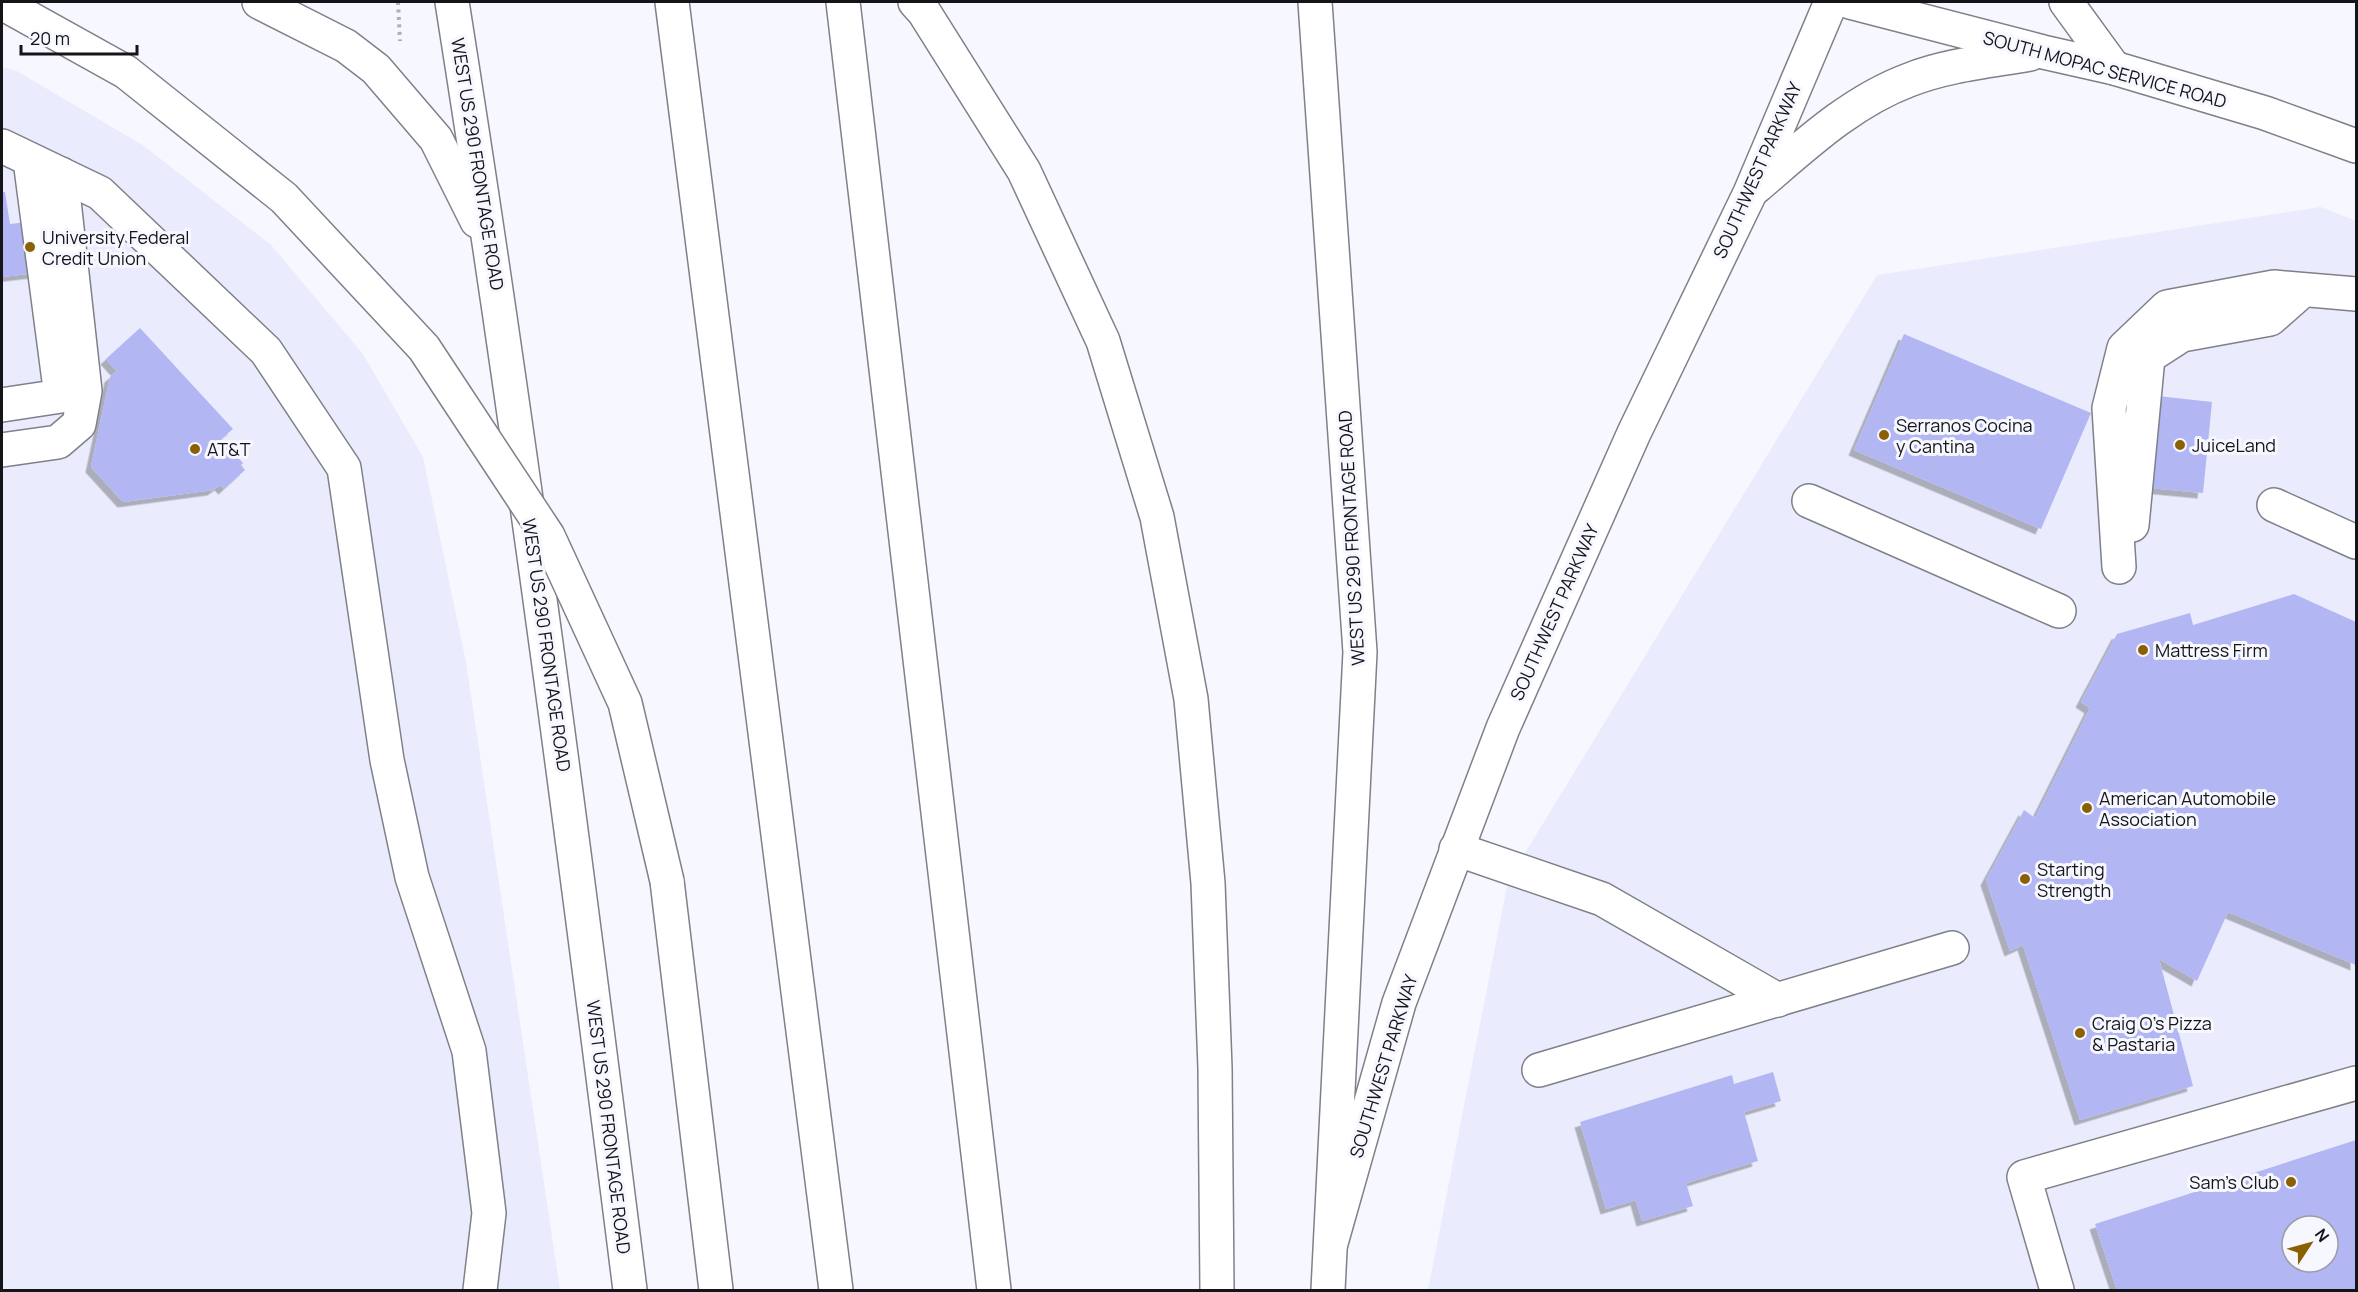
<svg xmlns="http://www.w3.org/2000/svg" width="2358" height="1292" viewBox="0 0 2358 1292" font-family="Manrope,sans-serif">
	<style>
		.built { fill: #eaecfd; fill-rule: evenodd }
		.building { fill: #b2b6f3; fill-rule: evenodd; filter: url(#shadow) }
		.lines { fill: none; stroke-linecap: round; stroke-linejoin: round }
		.minor-casing { stroke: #7f8088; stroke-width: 36 }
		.major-casing { stroke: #7f8088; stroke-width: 36 }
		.highway-casing { stroke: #7f8088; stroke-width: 36 }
		.path { stroke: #afafb6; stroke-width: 4; stroke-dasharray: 3 4.5; stroke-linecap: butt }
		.minor { stroke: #fff; stroke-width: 33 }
		.major { stroke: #fff; stroke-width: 33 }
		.highway { stroke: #fff; stroke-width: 33 }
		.highway-bridge-casing { stroke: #7f8088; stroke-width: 36; stroke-linecap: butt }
		.highway-bridge { stroke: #fff; stroke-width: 33 }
		.poi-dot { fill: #8b6003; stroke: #f6f7ff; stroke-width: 2 }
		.labels { text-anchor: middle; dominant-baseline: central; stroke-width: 6; stroke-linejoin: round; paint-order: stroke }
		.street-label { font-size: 18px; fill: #151519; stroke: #f6f7ff }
		.poi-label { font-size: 18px; fill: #151519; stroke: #f6f7ff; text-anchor: start }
	</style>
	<defs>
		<filter id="shadow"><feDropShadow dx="-5.5" dy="5.5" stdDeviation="0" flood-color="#0004"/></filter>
	</defs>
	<rect width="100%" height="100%" fill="#f6f7ff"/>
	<g class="built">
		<path d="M2,67L17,71L144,146L271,245L363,354L423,457L466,662L560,1290H2Z"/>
		<path d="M2321,207L2356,221V1290H1428L1508,881L1877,275ZM2292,1226H2328V1262H2292Z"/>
	</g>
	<g class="building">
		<path d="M2,192H5L10,224L54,219L61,270L2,277Z"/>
		<path d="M140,328L233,429L221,439L243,463L241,465L245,470L224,489L220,485L213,490L123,502L91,467L110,377L117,371L106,359Z"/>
		<path d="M1904,334L2091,413L2041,529L1854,450Z"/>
		<path d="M2158,396L2212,402L2203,493L2150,488Z"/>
		<path d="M2294,594L2356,622V965L2228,912L2197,981L2159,959L2193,1086L2080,1120L2023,945L2010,951L1986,880L2024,810L2035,818L2090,708L2081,702L2117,634L2190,613L2193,625Z"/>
		<path d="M1773,1072L1781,1101L1744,1112L1758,1161L1686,1183L1693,1206L1642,1221L1636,1200L1606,1209L1580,1122L1732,1075L1734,1084Z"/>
		<path d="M2356,1140V1290H2117L2095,1224ZM2292,1226H2328V1262H2292Z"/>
	</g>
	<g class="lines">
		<g class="minor-casing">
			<g id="minor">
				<path d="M2,146L100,193L266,351L344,468L387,760L412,877L469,1051L489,1213L480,1290"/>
				<path d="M2,405L61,396L30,160"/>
				<path d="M2,450L58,442L79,424L85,391L61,174"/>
				<path d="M1809,501L2059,611"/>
				<path d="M2274,505L2356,542"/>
				<path d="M2132,525L2148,357L2182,335L2270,319L2303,290"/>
				<path d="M2119,567L2109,408L2124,348L2167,307L2274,287L2356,294"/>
				<path d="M1456,849L1602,899L1778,1000"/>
				<path d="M1539,1070L1952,948"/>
				<path d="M2057,1290L2024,1177L2356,1083"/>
			</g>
		</g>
		<g class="major-casing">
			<g id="major">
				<path d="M259,2L346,46L376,69L436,139L477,221"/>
				<path d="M452,2C520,430 576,860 630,1290"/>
				<path d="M1315,2L1360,652L1328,1290"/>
				<path d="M1850,2L2043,52L2114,68L2265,113L2356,146"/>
				<path d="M2066,2L2114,68"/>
				<path d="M1756,187C1803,147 1850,102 1909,80C1947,65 1990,61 2030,54"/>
				<path d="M1331,1243L1399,1003L1503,728L1634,433L1750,193L1831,2"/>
			</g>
		</g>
		<g class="highway-casing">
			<g id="highway">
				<path d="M672,2L836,1290"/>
				<path d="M843,2L994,1290"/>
				<path d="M915,2L924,12L1024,171L1103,341L1157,517L1191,699L1208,883L1215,1068L1217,1290"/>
				<path d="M667,881L716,1290"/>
			</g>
		</g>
		<path class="path" d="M398,2L400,41"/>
		<use href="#minor" class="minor"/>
		<use href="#major" class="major"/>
		<use href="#highway" class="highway"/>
		<g class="highway-bridge-casing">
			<path id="highway-bridge" d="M2,3L126,72L284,198L424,348L548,536L625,703L667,881"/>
		</g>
		<use href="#highway-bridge" class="highway-bridge"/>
	</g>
	<g class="poi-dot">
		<circle cx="30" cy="247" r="6"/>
		<circle cx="1884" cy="435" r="6"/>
		<circle cx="2180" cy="445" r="6"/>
		<circle cx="195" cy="449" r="6"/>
		<circle cx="2143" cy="650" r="6"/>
		<circle cx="2087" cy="808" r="6"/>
		<circle cx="2025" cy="879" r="6"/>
		<circle cx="2080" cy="1033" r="6"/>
		<circle cx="2291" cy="1182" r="6"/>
	</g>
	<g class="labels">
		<g class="street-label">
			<text transform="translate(2105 69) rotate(15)">SOUTH MOPAC SERVICE ROAD</text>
			<text transform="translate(478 164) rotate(81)">WEST US 290 FRONTAGE ROAD</text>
			<text transform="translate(1757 170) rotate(-66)">SOUTHWEST PARKWAY</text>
			<text transform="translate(1351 538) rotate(-93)">WEST US 290 FRONTAGE ROAD</text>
			<text transform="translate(1554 612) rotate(-66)">SOUTHWEST PARKWAY</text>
			<text transform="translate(547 645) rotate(82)">WEST US 290 FRONTAGE ROAD</text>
			<text transform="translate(1383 1066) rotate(-73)">SOUTHWEST PARKWAY</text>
			<text transform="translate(609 1127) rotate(83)">WEST US 290 FRONTAGE ROAD</text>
		</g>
		<g class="poi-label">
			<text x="42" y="237">University Federal<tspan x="42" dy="21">Credit Union</tspan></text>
			<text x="1896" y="425">Serranos Cocina<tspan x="1896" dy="21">y Cantina</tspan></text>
			<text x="2192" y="445">JuiceLand</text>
			<text x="207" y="449">AT&amp;T</text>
			<text x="2155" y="650">Mattress Firm</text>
			<text x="2099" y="798">American Automobile<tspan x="2099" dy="21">Association</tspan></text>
			<text x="2037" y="869">Starting<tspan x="2037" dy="21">Strength</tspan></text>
			<text x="2092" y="1023">Craig O's Pizza<tspan x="2092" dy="21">&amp; Pastaria</tspan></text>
			<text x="2279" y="1182" text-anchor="end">Sam's Club</text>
		</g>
	</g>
	<rect width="2358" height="1292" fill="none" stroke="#151519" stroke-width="6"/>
	<g transform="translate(2310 1244) rotate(54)"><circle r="28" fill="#f6f7ff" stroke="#9c9da3" stroke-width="1.5"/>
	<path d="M0-4.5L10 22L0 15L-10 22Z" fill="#8b6003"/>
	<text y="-9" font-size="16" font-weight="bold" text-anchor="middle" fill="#151519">N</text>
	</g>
	<path d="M21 45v9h116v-9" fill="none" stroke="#151519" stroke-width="3"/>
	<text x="30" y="45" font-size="18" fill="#151519" stroke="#f6f7ff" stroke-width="4.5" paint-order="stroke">20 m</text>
</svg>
